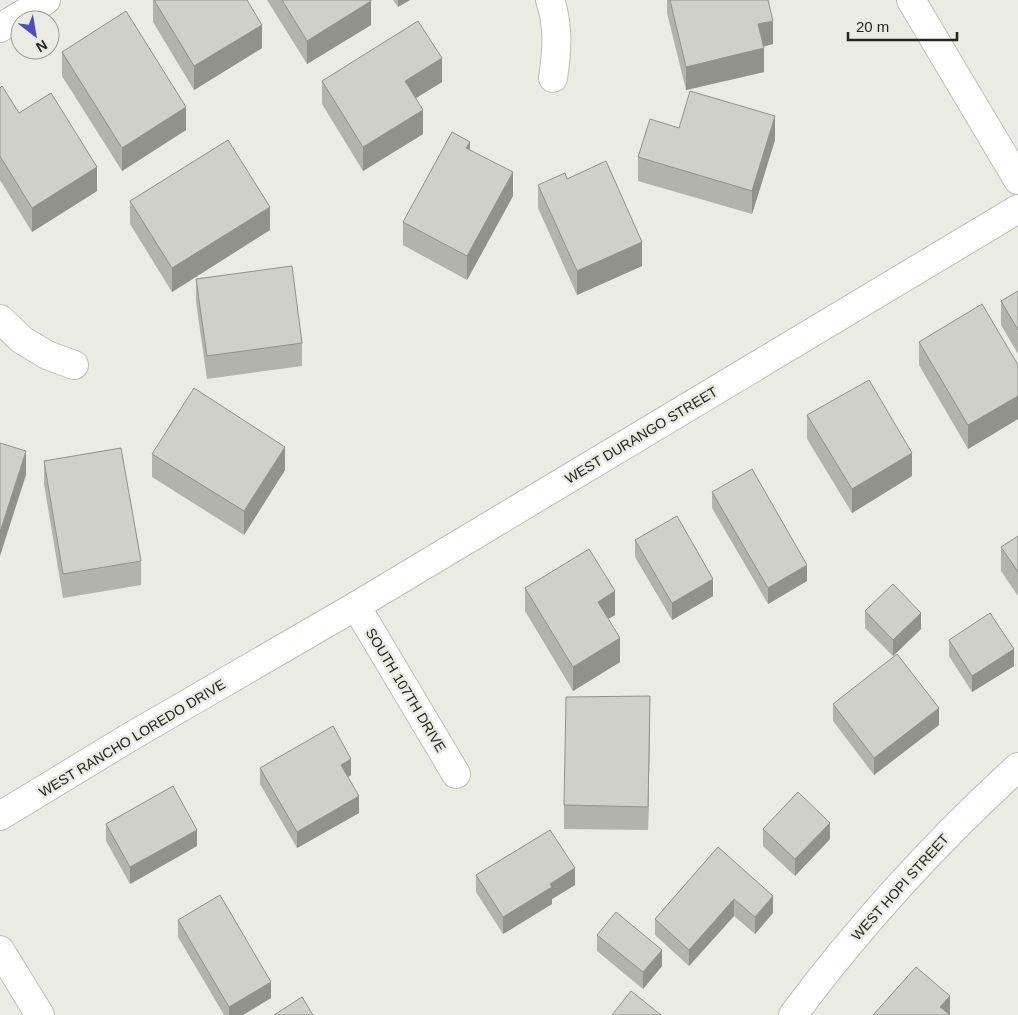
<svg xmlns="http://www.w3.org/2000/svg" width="1018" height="1015" viewBox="0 0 1018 1015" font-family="Arial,sans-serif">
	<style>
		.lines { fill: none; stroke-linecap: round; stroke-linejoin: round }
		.minor-casing { stroke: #bebeb7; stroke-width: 30 }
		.major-casing { stroke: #bebeb7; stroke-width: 30 }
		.minor { stroke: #fff; stroke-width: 28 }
		.major { stroke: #fff; stroke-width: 28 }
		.wall { fill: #b2b3ac }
		.shaded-wall { fill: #91928c }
		.building { fill: #cfd0c8; stroke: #91928c }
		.labels { text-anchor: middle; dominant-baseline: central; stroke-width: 5; stroke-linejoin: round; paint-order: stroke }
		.street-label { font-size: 14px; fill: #242421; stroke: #eaebe3 }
	</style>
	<rect width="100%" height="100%" fill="#eaebe3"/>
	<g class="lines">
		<g class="minor-casing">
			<g id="minor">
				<path d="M550,0C559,26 557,52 553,78"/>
				<path d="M911,0L1018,180"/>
				<path d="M0,28L46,0"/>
				<path d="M0,319L22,340L47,355L74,365"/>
				<path d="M356,606L456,774"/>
				<path d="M0,816L130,737L356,606L1018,209"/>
				<path d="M793,1015C860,925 935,843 1018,767"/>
			</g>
		</g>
		<g class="major-casing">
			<path id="major" d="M0,950L40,1015"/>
		</g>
		<use href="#minor" class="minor"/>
		<use href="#major" class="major"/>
	</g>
	<g class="wall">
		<path d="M153,0H247L262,48L194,90L153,22Z"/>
		<path d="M267,0H371V25L307,64Z"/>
		<path d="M393,0H410L398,7Z"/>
		<path d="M667,0H768L773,44L763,46L764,72L686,90L667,13Z"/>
		<path d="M62,52L186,130L122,171L62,76Z"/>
		<path d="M322,81L442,82L415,98L423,134L363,171L322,104Z"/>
		<path d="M0,88L19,113L97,191L32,232L0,180Z"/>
		<path d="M679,128L775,140L752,214L638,181V157Z"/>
		<path d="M470,150L513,196L467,280L403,245V222Z"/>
		<path d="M567,179L642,266L577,295L538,208V185Z"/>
		<path d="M130,201L270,230L172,292L130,224Z"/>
		<path d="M196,279L302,343V366L207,379L196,302Z"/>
		<path d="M1018,291V354L1001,325V301Z"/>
		<path d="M919,342L1018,365V419L968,449L919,365Z"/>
		<path d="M807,415L912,476L852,513L807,439Z"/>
		<path d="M152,454L285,470L244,535L152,477Z"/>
		<path d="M44,461L141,561V585L63,598L44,484Z"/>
		<path d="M712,492L807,581L768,604L712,508Z"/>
		<path d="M1018,536V596L1001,571V547Z"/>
		<path d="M635,540L713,596L672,620L635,557Z"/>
		<path d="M525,588L615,615L608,619L620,662L573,691L525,611Z"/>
		<path d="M865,611L921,629L893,656L865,628Z"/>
		<path d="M949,640L1014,666L972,692L949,656Z"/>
		<path d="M833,704L939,725L874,775L833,721Z"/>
		<path d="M650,719L648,830L564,829V805Z"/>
		<path d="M260,768L351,775L348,777L359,813L297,848L260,784Z"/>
		<path d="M106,824L197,846L130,884L106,841Z"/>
		<path d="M763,829L830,839L795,876L763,846Z"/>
		<path d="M718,847L773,913L755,934L734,916L689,966L655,935V919Z"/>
		<path d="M476,875L575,885L552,899V904L503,934L476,892Z"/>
		<path d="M178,920L271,998L243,1015H224L178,937Z"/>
		<path d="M597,935L662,966L643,989L597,951Z"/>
	</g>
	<g class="shaded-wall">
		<path d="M398,0H410L398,7Z"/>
		<path d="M371,1V25L307,64V41Z"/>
		<path d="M773,21V44L758,48V24Z"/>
		<path d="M262,25V48L194,90V66Z"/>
		<path d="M764,48V72L686,90V67Z"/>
		<path d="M442,58V82L405,105V81Z"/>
		<path d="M186,107V130L122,171V148Z"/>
		<path d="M423,110V134L363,171V147Z"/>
		<path d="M775,116V140L752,214V191Z"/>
		<path d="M470,142V165L466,148Z"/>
		<path d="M97,167V191L32,232V208Z"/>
		<path d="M513,172V196L467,280V256Z"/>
		<path d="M270,207V230L172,292V268Z"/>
		<path d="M642,242V266L577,295V271Z"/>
		<path d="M1018,396V419L968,449V425Z"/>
		<path d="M285,447V470L244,535V511Z"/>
		<path d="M26,451V475L0,556V532Z"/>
		<path d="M912,453V476L852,513V489Z"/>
		<path d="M807,565V581L768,604V588Z"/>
		<path d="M713,579V596L672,620V603Z"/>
		<path d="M615,591V615L598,625V602Z"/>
		<path d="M921,613V629L893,656V640Z"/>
		<path d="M620,638V662L573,691V667Z"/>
		<path d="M1014,649V666L972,692V676Z"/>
		<path d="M650,696V719L648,830V807Z"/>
		<path d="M939,708V725L874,775V758Z"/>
		<path d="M351,759V775L341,782V765Z"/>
		<path d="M359,796V813L297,848V832Z"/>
		<path d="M830,823V839L795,876V859Z"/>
		<path d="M197,830V846L130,884V867Z"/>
		<path d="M575,868V885L552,899V904L503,934V917L550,884Z"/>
		<path d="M773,896V913L755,934V917Z"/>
		<path d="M734,899V916L689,966V950Z"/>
		<path d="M662,950V966L643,989V972Z"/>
		<path d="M271,982V998L243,1015H229V1007Z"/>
		<path d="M950,996V1015L940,1007Z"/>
	</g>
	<g class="building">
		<path d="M154,0H247L262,25L194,66Z"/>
		<path d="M282,0H371V1L307,41Z"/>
		<path d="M670,0H768L773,21L758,24L764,48L686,67Z"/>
		<path d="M126,11L186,107L122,148L62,52Z"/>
		<path d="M418,21L442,58L405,81L423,110L363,147L322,81Z"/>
		<path d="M2,86L19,113L51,93L97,167L32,208L0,156V88Z"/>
		<path d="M690,91L775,116L752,191L638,157L650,119L679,128Z"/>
		<path d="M452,132L470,142L466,148L513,172L467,256L403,222Z"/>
		<path d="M228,140L270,207L172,268L130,201Z"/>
		<path d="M606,161L642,242L577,271L538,185L565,173L567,179Z"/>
		<path d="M292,266L302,343L207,356L196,279Z"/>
		<path d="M1018,291V330L1001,301Z"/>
		<path d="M982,304L1018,365V396L968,425L919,342Z"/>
		<path d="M869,380L912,453L852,489L807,415Z"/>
		<path d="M194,388L285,447L244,511L152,454Z"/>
		<path d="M0,443L26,451L0,532Z"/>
		<path d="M121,448L141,561L63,574L44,461Z"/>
		<path d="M752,469L807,565L768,588L712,492Z"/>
		<path d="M677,516L713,579L672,603L635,540Z"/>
		<path d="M1018,536V572L1001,547Z"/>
		<path d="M589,549L615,591L598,602L620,638L573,667L525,588Z"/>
		<path d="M893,584L921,613L893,640L865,611Z"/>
		<path d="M990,613L1014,649L972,676L949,640Z"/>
		<path d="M897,654L939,708L874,758L833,704Z"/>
		<path d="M650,696L648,807L564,805L566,697Z"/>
		<path d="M333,726L351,759L341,765L359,796L297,832L260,768Z"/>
		<path d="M173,786L197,830L130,867L106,824Z"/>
		<path d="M798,792L830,823L795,859L763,829Z"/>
		<path d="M550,830L575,868L550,884L552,887L503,917L476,875Z"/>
		<path d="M718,847L773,896L755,917L734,899L689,950L655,919Z"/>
		<path d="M220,895L271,982L229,1007L178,920Z"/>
		<path d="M616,912L662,950L643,972L597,935Z"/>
		<path d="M916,967L950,996L940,1007L950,1015H873Z"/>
		<path d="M631,991L661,1015H612Z"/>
		<path d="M302,997L313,1015H274Z"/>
	</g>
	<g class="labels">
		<g class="street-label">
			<text transform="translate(641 435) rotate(-31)">WEST DURANGO STREET</text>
			<text transform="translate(406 690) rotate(59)">SOUTH 107TH DRIVE</text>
			<text transform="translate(132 738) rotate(-31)">WEST RANCHO LOREDO DRIVE</text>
			<text transform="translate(900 887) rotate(-48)">WEST HOPI STREET</text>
		</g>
	</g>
	<g transform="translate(35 35) rotate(149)"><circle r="24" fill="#eaebe3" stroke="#9b9b95"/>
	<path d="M0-4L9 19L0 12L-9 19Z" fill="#4d4bc2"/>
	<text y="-8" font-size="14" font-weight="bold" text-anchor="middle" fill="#242421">N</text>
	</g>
	<path d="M848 32v8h109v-8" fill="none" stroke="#242421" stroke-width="2.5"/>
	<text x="856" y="32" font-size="15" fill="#242421" stroke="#eaebe3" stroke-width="4" paint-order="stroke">20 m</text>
</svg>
